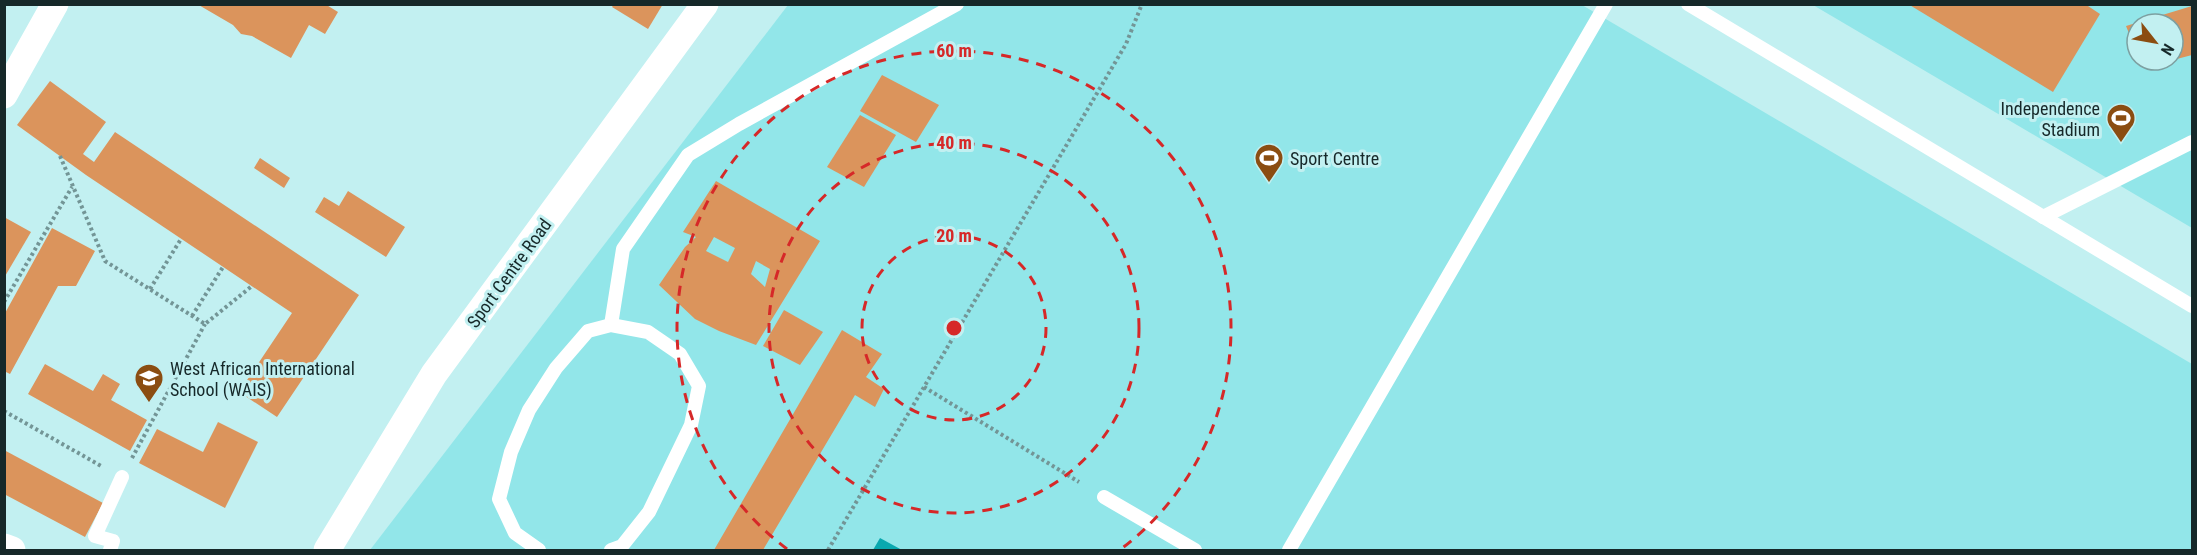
<svg xmlns="http://www.w3.org/2000/svg" width="2197" height="555" viewBox="0 0 2197 555" font-family="'Roboto Condensed',sans-serif">
	<style>
		.green { fill: #92e6e9; fill-rule: evenodd }
		.water { fill: #0aa8af }
		.building { fill: #db945c; fill-rule: evenodd }
		.lines { fill: none; stroke-linecap: round; stroke-linejoin: round }
		.path { stroke: #739596; stroke-width: 4; stroke-dasharray: 3 3; stroke-linecap: butt }
		.lane { stroke: #fff; stroke-width: 14 }
		.street { stroke: #fff; stroke-width: 27 }
		.ring { fill: none; stroke: #d62828; stroke-width: 3; stroke-dasharray: 10 8 }
		.labels { text-anchor: middle; dominant-baseline: central; stroke-width: 6; stroke-linejoin: round; paint-order: stroke }
		.poi-label { font-size: 18px; fill: #162829; stroke: #c2f0f1; text-anchor: start }
		.street-label { font-size: 18px; fill: #162829; stroke: #c2f0f1 }
		.centre { fill: #d62828; stroke: #c2f0f1; stroke-width: 3 }
		.ring-label { font-size: 18px; text-anchor: middle; font-weight: bold; fill: #d62828; stroke: #c2f0f1; stroke-width: 6; stroke-linejoin: round; paint-order: stroke }
	</style>
	<rect width="100%" height="100%" fill="#c2f0f1"/>
	<g class="green">
		<path d="M788,5H1582L2192,364V550H370Z"/>
		<path d="M1813,5H2192V228ZM2137,24H2173V60H2137Z"/>
	</g>
	<path class="water" d="M880,538L902,550H873Z"/>
	<g class="building">
		<path d="M197,4H325L338,12L325,34L309,25L291,58L252,36L241,34L233,25Z"/>
		<path d="M614,4H663L648,29L612,7Z"/>
		<path d="M1908,4H2085L2100,14L2053,92Z"/>
		<path d="M2192,6V55L2173,60V24H2137V53L2126,26Z"/>
		<path d="M2140,60H2170V61L2143,68Z"/>
		<path d="M882,75L939,105L916,142L860,111Z"/>
		<path d="M50,81L106,122L83,154L94,162L115,132L359,295L277,417L239,392L292,313L86,175L17,125Z"/>
		<path d="M860,115L896,135L864,187L827,167Z"/>
		<path d="M260,158L290,178L284,188L254,168Z"/>
		<path d="M716,181L820,241L756,345L719,331L695,319L659,285L685,247L696,237L683,232ZM714,237L735,248L728,262L706,251ZM756,261L770,269L765,287L751,274Z"/>
		<path d="M348,191L405,227L386,257L315,212L324,197L339,206Z"/>
		<path d="M4,217L31,232L4,278Z"/>
		<path d="M52,228L95,251L76,286H58L10,374L4,371V315Z"/>
		<path d="M784,310L823,332L800,365L763,346Z"/>
		<path d="M842,330L882,354L866,377L884,389L875,407L855,395L763,550H714Z"/>
		<path d="M45,364L93,391L103,374L120,384L111,400L147,420L130,451L28,394Z"/>
		<path d="M218,422L258,442L225,508L139,463L157,429L203,452Z"/>
		<path d="M4,450L103,503L85,537L4,494Z"/>
	</g>
	<g class="lines">
		<g class="path">
			<path d="M60,156L105,261L205,324L252,286"/>
			<path d="M150,289L181,239"/>
			<path d="M4,302L72,187"/>
			<path d="M192,316L223,267"/>
			<path d="M924,387L1079,482"/>
			<path d="M4,411L103,467"/>
			<path d="M132,458L205,324"/>
			<path d="M828,550L1126,44L1142,4"/>
		</g>
		<g class="lane">
			<path d="M1688,4L2192,306"/>
			<path d="M2043,217L2192,142"/>
			<path d="M611,325L623,249L688,155L739,124L957,4"/>
			<path d="M1104,497L1195,550"/>
			<path d="M110,550L113,541L95,536L122,477"/>
			<path d="M539,550L515,533L499,499L511,452L529,410L556,368L588,331L611,325L648,332L680,354L699,386L691,425L649,512L622,546L611,550"/>
			<path d="M1289,550L1606,4"/>
		</g>
		<g class="street">
			<path d="M4,95L55,4"/>
			<path d="M4,547L12,550"/>
			<path d="M327,550L434,374L705,4"/>
		</g>
	</g>
	<g class="ring">
		<circle cx="954" cy="328" r="92"/>
		<circle cx="954" cy="328" r="185"/>
		<path d="M787 549A277 277 0 1 1 1121 549"/>
	</g>
	<defs>
		<g id="stadium-pin" transform="scale(1.5)"><path d="M0 17L-7.5 6A9.5 9.5 0 1 1 7.5 6Z" fill="#8b4d11" stroke="#c2f0f1"/><path d="M0-5a6.5 5 0 1 0 0 10a6.5 5 0 1 0 0-10ZM-3.5-1.8h7v3.6h-7Z" fill="#fff"/></g>
		<g id="school-pin" transform="scale(1.5)"><path d="M0 17L-7.5 6A9.5 9.5 0 1 1 7.5 6Z" fill="#8b4d11" stroke="#c2f0f1"/><path d="M0-5L7-2L0 1L-7-2ZM-4 1L0 2.5L4 1V4Q0 6-4 4Z" fill="#fff"/></g>
	</defs>
	<g fill-rule="evenodd">
		<use href="#stadium-pin" x="2121" y="118"/>
		<use href="#stadium-pin" x="1269" y="158"/>
		<use href="#school-pin" x="149" y="378"/>
	</g>
	<g class="labels">
		<g class="poi-label">
			<text x="2100" y="108" text-anchor="end">Independence<tspan x="2100" dy="21">Stadium</tspan></text>
			<text x="1290" y="158">Sport Centre</text>
			<text x="170" y="368">West African International<tspan x="170" dy="21">School (WAIS)</tspan></text>
		</g>
		<g class="street-label">
			<text transform="translate(509 273) rotate(-54)">Sport Centre Road</text>
		</g>
	</g>
	<circle cx="954" cy="328" r="9" class="centre"/>
	<g class="ring-label">
		<text x="954" y="57">60 m</text>
		<text x="954" y="149">40 m</text>
		<text x="954" y="242">20 m</text>
	</g>
	<rect width="2197" height="555" fill="none" stroke="#162829" stroke-width="12"/>
	<g transform="translate(2155 42) rotate(121)"><circle r="28" fill="#c2f0f1" stroke="#7da0a1" stroke-width="1.5"/>
	<path d="M0-4.5L10 22L0 15L-10 22Z" fill="#8b4d11"/>
	<text y="-9" font-size="16" font-weight="bold" text-anchor="middle" fill="#162829">N</text>
	</g>
</svg>
